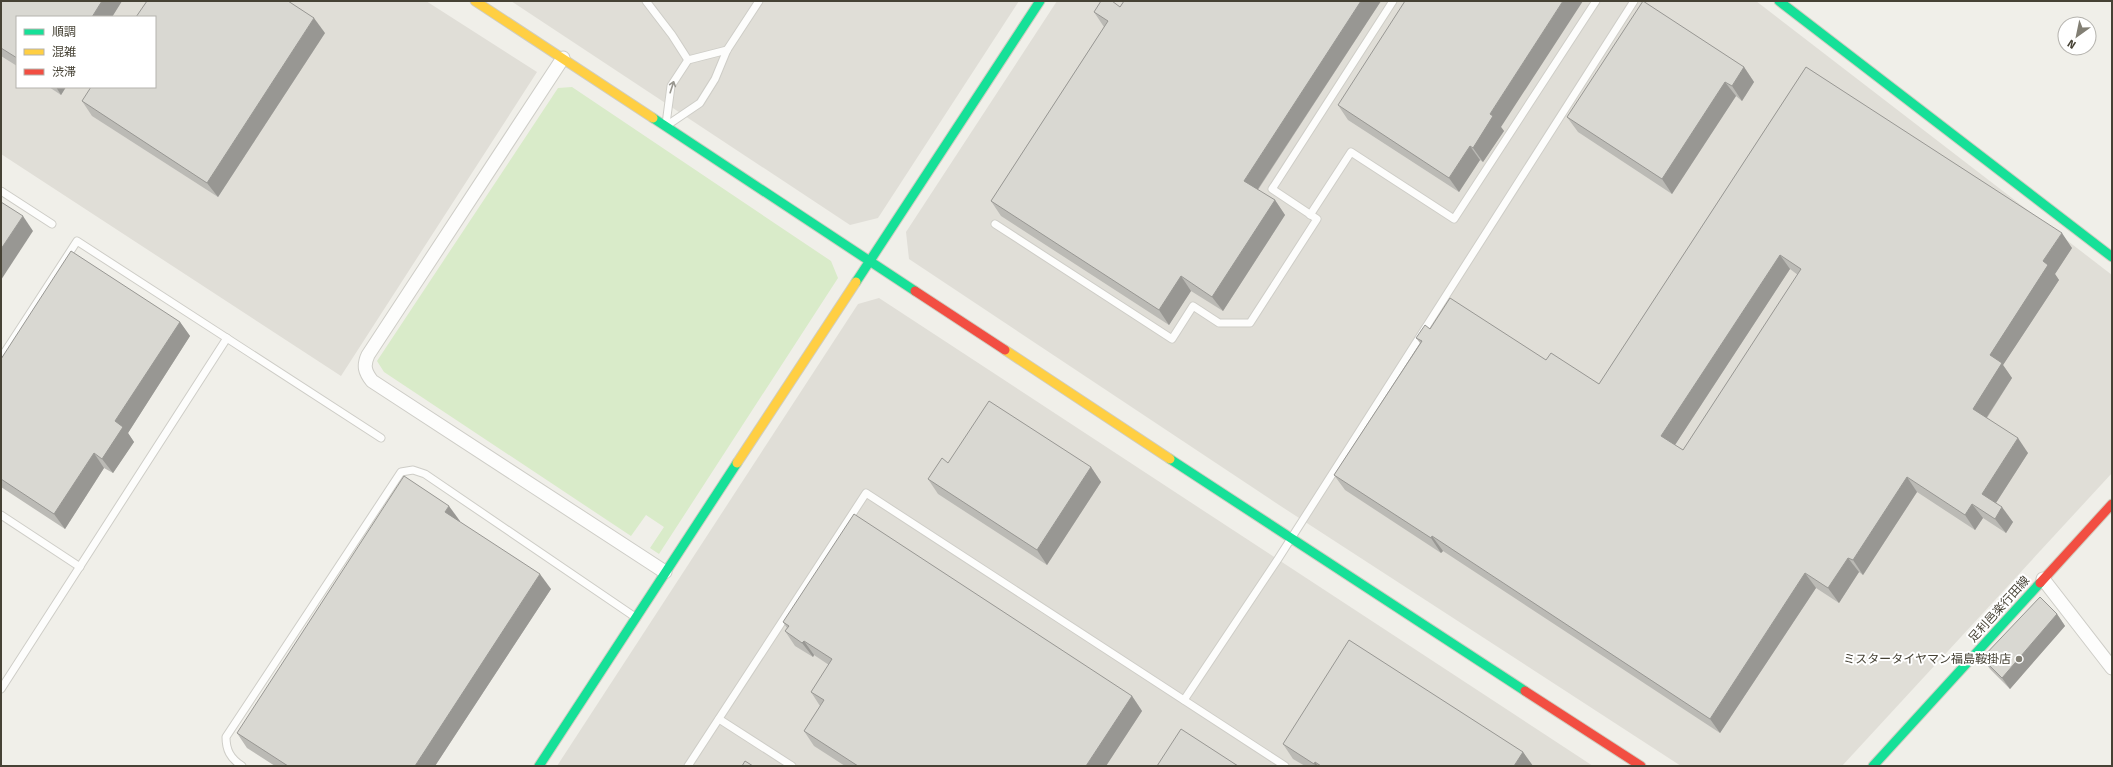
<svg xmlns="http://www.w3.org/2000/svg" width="2113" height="767" viewBox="0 0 2113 767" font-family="'Fira Sans','Noto Sans JP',sans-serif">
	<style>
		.industrial { fill: #e0ded7; fill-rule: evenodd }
		.green { fill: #d9ebc9 }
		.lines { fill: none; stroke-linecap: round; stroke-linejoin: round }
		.lane-casing { stroke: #cecdc7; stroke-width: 9 }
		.street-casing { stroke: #cecdc7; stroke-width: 15 }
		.fast-casing { stroke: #cfcdc0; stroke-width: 11 }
		.slow-casing { stroke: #cfcdc0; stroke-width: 11 }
		.jam-casing { stroke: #cfcdc0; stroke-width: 11 }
		.lane { stroke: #fdfdfc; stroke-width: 7 }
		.street { stroke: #fdfdfc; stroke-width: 13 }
		.fast { stroke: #16e098; stroke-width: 9 }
		.slow { stroke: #ffcf43; stroke-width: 9 }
		.jam { stroke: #f24e42; stroke-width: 9 }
		.wall { fill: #bbbab5; fill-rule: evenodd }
		.shaded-wall { fill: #989793 }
		.building { fill: #d9d8d2; stroke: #989793; fill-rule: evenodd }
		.oneway { stroke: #98968f }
		.poi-dot { fill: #827f74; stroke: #fff; stroke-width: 1.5 }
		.labels { text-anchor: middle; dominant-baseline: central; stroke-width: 4; stroke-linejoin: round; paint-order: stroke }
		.street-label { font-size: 12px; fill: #464235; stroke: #fff }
		.poi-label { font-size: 12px; fill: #464235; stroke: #fff; text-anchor: end }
	</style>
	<rect width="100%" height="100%" fill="#f0efe9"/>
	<g class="industrial">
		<path d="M1,1H426L537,72L341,376L1,154ZM17,17H155V87H17Z"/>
		<path d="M511,1H1019L878,218L850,225Z"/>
		<path d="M1057,1H1756L2112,275V473L1842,766H1681L1276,503L909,259L906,232Z"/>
		<path d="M879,298L1593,766H557L858,304Z"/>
	</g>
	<path class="green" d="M572,87L831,261L838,278L659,554L650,548L664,527L646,515L631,536L384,372L377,361L558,88Z"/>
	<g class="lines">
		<g class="lane-casing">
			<g id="lane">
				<path d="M646,1L672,35L688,60"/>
				<path d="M666,124L671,86L688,60L727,50"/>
				<path d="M666,126L700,103L715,79L727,50L759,1"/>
				<path d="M1,191L52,224"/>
				<path d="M1310,215L1351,152L1454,219L1596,1"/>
				<path d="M995,224L1172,339L1193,306L1219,323H1250L1317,219L1272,189L1393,1"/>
				<path d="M1,358L77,241L381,438"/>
				<path d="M1,515L80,567"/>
				<path d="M1,689L227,338"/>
				<path d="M1184,700L1278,559L1634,1"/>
				<path d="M719,719L792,766"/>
				<path d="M242,766C230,758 226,750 226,737L401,472L413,470L425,474L635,617"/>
				<path d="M688,766L866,493L1285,766"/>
			</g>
		</g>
		<g class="street-casing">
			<g id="street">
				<path d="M563,58L368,355C363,366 365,372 372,381L665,572"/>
				<path d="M2043,579L2112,668"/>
			</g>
		</g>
		<g class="fast-casing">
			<g id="fast">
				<path d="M1779,1L2112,257"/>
				<path d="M653,118L915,291"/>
				<path d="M856,282L1040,1"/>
				<path d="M1170,459L1525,691"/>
				<path d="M539,766L737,463"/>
				<path d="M1873,766L2040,583"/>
			</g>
		</g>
		<g class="slow-casing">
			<g id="slow">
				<path d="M475,1L653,118"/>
				<path d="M1005,350L1170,459"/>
				<path d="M737,463L856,282"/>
			</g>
		</g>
		<g class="jam-casing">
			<g id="jam">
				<path d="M915,291L1005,350"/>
				<path d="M2040,583L2112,504"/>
				<path d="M1525,691L1641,766"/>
			</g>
		</g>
		<use href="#lane" class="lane"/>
		<use href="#street" class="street"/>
		<use href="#fast" class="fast"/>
		<use href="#slow" class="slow"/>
		<use href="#jam" class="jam"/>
	</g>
	<g class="wall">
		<path d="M1,1H122L112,17H17V66L1,56Z"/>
		<path d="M1124,1H1381L1258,190L1275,200L1285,215L1223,311L1191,291L1169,325L1001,216L991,201L1104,27L1094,12L1120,7Z"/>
		<path d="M325,33L218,197L92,116L82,101Z"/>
		<path d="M1744,67L1754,82L1742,101L1736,96L1672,194L1578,132L1567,117Z"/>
		<path d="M1806,67L2072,248L2055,274L2059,280L2003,365L2012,378L1987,418L2028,453L1996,503L2013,522L2006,533L1983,518L1975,530L1917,492L1863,575L1859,572L1839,603L1816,588L1720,733L1443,551L1441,553L1345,490L1334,475L1420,343L1416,338L1430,329L1546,360L1599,384ZM1790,269L1798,275L1683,450L1675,445Z"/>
		<path d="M49,87H66L61,95Z"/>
		<path d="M1338,105L1501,127L1504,131L1483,162L1480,160L1459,192L1348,120Z"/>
		<path d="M180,322L190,336L128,433L134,442L113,473L104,468L65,529L1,487V359Z"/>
		<path d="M1091,467L1101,482L1047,565L938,494L928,479Z"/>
		<path d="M459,521L551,589L435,766H275L247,748L237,733L460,521Z"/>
		<path d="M2057,614L2065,626L2010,689L1990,669L1982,658Z"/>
		<path d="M783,622L1132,696L1142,711L1106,766H845L814,746L804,731L820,706L811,692L829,665L814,655L813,657L795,646L785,631L787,628Z"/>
		<path d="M1283,744L1523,752L1533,766H1305L1293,759Z"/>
	</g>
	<g class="shaded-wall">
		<path d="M102,1H122L112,17H92Z"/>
		<path d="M1361,1H1381L1254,195L1244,181Z"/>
		<path d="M1563,1H1583L1501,127L1504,131L1483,162L1473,148L1490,114Z"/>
		<path d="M314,18L325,33L218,197L207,183Z"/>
		<path d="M1744,67L1754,82L1742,101L1732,86Z"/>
		<path d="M1725,82L1736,96L1672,194L1662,179Z"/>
		<path d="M56,87H66L61,95Z"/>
		<path d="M1470,146L1480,160L1459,192L1449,178Z"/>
		<path d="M1275,200L1285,215L1223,311L1212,297Z"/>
		<path d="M23,216L33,231L1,280V249Z"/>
		<path d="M2062,233L2072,248L2055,274L2059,280L2003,365L2012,378L1983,423L1973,409L1990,355L2043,261Z"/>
		<path d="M1780,255L1790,269L1671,451L1661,436Z"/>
		<path d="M1181,276L1191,291L1169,325L1159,310Z"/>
		<path d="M180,322L190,336L128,433L134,442L113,473L102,459L115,421Z"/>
		<path d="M2018,438L2028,453L1992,509L1982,494Z"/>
		<path d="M94,453L104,468L65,529L54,514Z"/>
		<path d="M1091,467L1101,482L1047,565L1037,550Z"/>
		<path d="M1907,477L1917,492L1863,575L1853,560Z"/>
		<path d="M1972,504L1983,518L1975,530L1965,515Z"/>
		<path d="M449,506L460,521L456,527L445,512Z"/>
		<path d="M2002,507L2013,522L2006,533L1995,519Z"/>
		<path d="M1432,536L1443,551L1441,553L1431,538Z"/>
		<path d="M1848,558L1859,572L1839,603L1828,588Z"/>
		<path d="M1805,573L1816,588L1720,733L1710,719Z"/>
		<path d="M540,574L551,589L435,766H415Z"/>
		<path d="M2057,614L2065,626L2010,689L2002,678Z"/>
		<path d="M804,641L814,655L813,657L802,643Z"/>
		<path d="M1132,696L1142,711L1106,766H1086Z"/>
		<path d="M1523,752L1533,766H1514Z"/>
		<path d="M1315,762L1318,766H1316L1314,764Z"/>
	</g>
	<g class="building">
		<path d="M1,1H102L92,17H17V58L1,48Z"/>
		<path d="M147,1H288L314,18L207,183L82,101L91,87H155V17H136Z"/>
		<path d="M1101,1H1112L1120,7L1124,1H1361L1244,181L1275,200L1212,297L1181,276L1159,310L991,201L1108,21L1094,12Z"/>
		<path d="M1405,1H1563L1490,114L1493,116L1473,148L1470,146L1449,178L1338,105Z"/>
		<path d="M1643,1L1744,67L1732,86L1725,82L1662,179L1567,117Z"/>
		<path d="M1806,67L2062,233L2043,261L2048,265L1990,355L2002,363L1973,409L2018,438L1982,494L2002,507L1995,519L1972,504L1965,515L1907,477L1853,560L1848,558L1828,588L1805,573L1710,719L1432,536L1431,538L1334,475L1422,341L1416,338L1425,325L1430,329L1450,298L1546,360L1551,353L1599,384ZM1780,255L1801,269L1683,450L1661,436Z"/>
		<path d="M1,202L23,216L1,249Z"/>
		<path d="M71,251L180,322L115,421L123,427L102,459L94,453L54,514L1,479V359Z"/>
		<path d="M989,401L1091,467L1037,550L928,479L942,458L948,463Z"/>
		<path d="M404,476L449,506L445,512L540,574L415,766H288L237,733Z"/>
		<path d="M854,514L1132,696L1086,766H858L804,731L824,700L811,692L832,659L804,641L802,643L785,631L789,626L783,622Z"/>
		<path d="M2040,597L2057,614L2002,678L1982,658Z"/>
		<path d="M1349,640L1523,752L1514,766H1321L1315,762L1314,764L1283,744Z"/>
		<path d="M1181,729L1238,766H1157Z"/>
		<path d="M745,761L753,766H742Z"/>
	</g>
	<defs><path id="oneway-shaft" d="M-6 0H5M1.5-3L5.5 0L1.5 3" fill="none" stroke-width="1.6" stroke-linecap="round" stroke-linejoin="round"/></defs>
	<use class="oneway" href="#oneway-shaft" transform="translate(672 87) rotate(-72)"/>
	<circle class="poi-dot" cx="2019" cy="659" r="4"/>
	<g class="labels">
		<g class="street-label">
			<text transform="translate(1999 609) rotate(-48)">足利邑楽行田線</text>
		</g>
		<g class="poi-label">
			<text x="2011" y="659">ミスタータイヤマン福島鞍掛店</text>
		</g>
	</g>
	<rect width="2113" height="767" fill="none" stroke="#464235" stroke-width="4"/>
	<rect x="16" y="16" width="140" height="72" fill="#ffffff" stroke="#b5b3ae"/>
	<rect x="24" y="29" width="20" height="6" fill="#16e098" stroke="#b5b3ae"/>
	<text x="52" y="36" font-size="12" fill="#464235">順調</text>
	<rect x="24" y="49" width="20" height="6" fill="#ffcf43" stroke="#b5b3ae"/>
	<text x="52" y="56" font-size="12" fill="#464235">混雑</text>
	<rect x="24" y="69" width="20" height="6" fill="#f24e42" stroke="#b5b3ae"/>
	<text x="52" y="76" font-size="12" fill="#464235">渋滞</text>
	<g transform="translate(2077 36) rotate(213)"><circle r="19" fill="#ffffff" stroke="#b5b3ae"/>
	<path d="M0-3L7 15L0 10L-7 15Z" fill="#827f74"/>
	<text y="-6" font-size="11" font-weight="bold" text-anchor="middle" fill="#464235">N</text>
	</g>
</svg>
